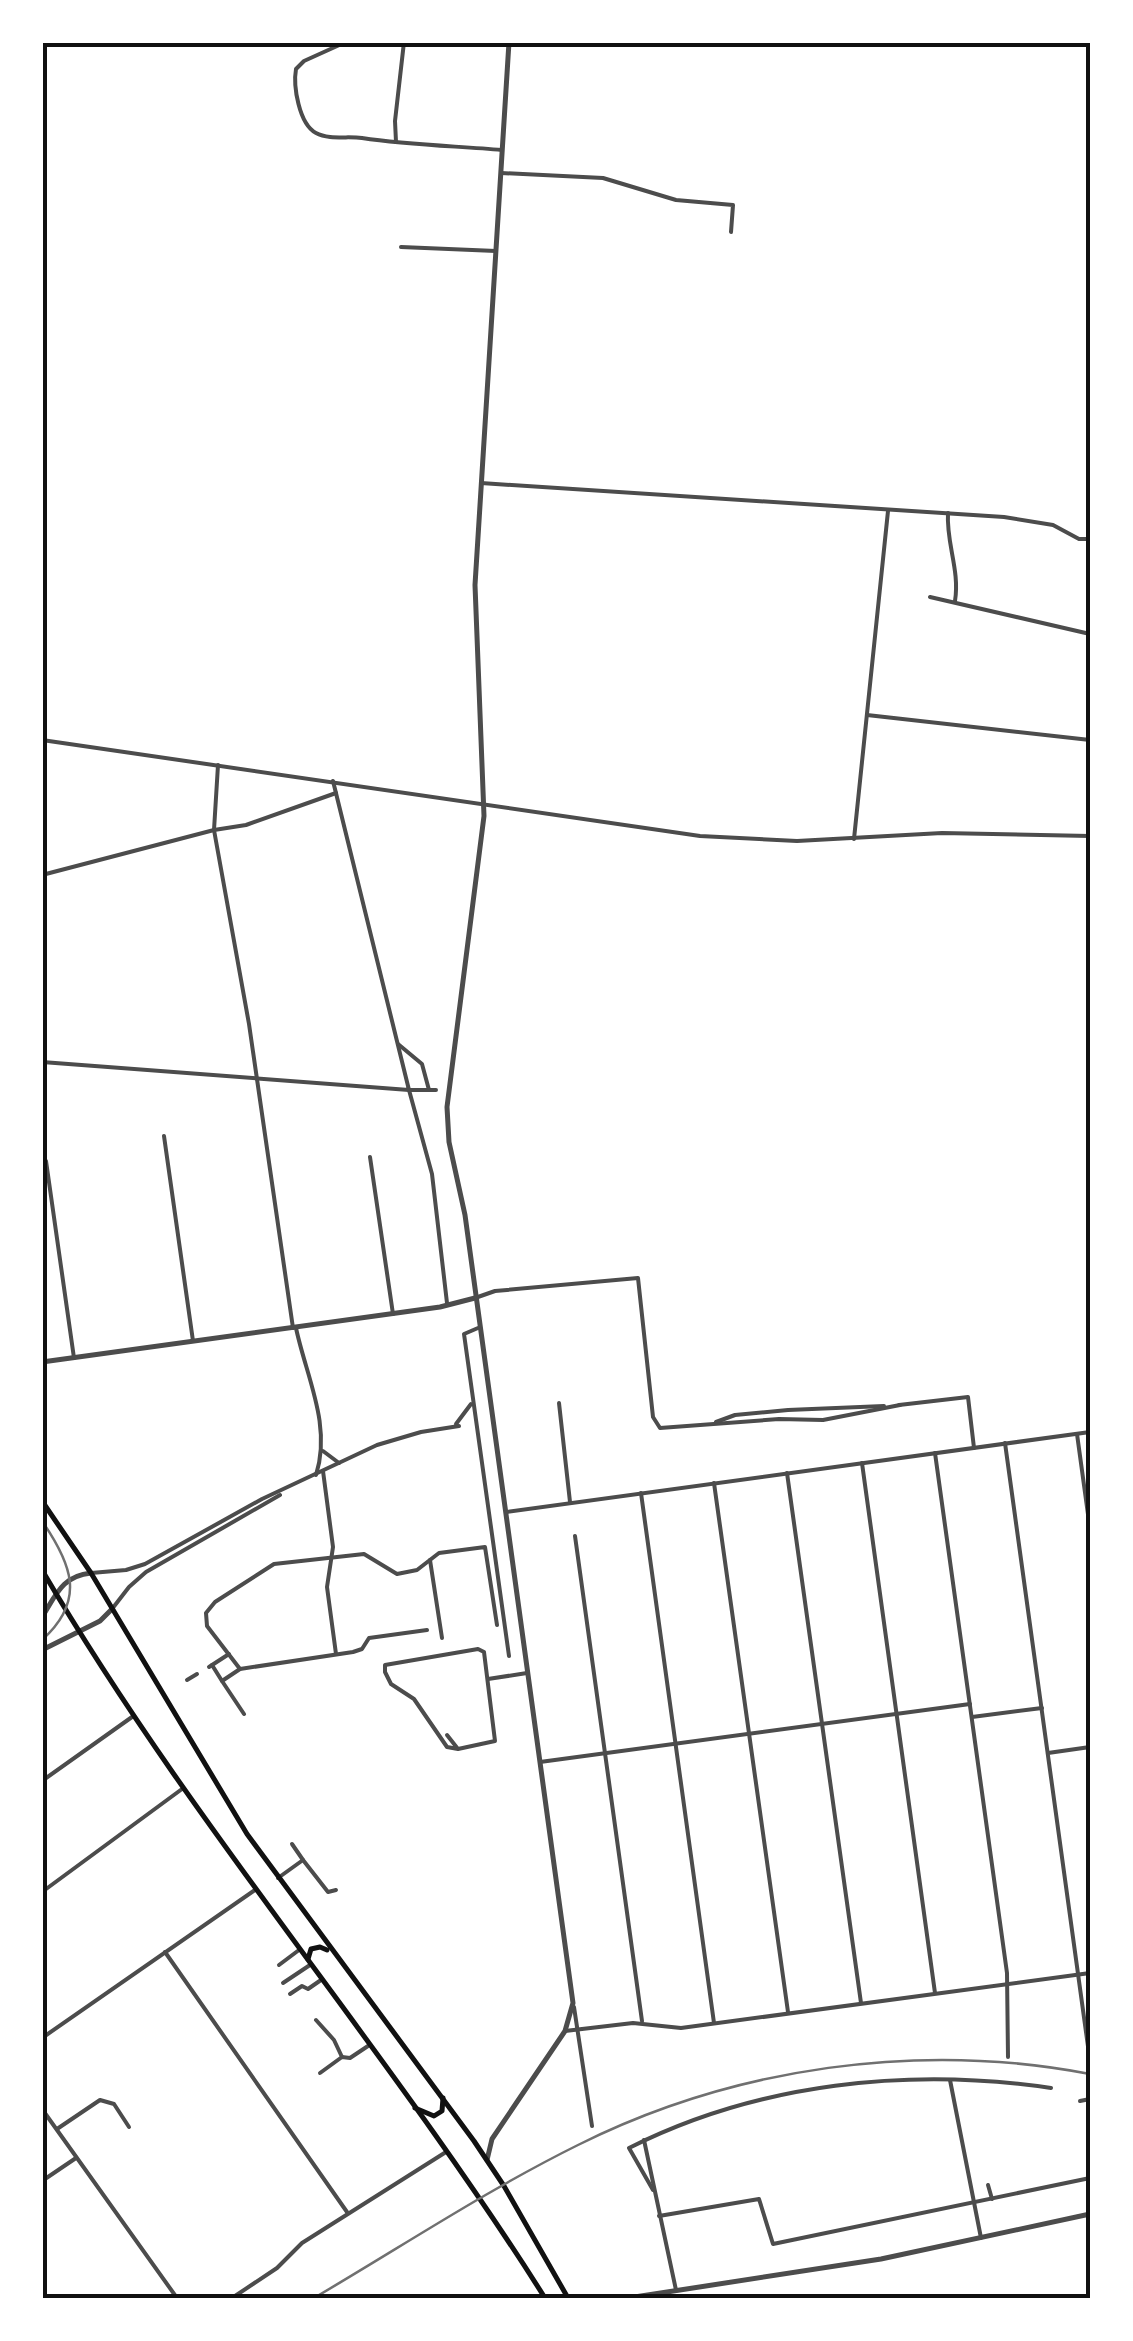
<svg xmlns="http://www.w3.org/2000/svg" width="1133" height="2341" viewBox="0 0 1133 2341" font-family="Montserrat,sans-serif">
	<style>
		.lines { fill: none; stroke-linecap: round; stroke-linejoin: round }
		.minor { stroke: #4c4c4c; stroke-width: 4 }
		.tertiary { stroke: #4c4c4c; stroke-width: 5 }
		.secondary { stroke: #111; stroke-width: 5 }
		.tram { stroke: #707070; stroke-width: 2.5 }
		.rail { stroke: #707070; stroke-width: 2.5 }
		.neatline { fill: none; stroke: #111; stroke-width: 4 }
	</style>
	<rect width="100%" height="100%" fill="#fff"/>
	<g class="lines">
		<g class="minor">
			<path d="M346,42L304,61L296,69C293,86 299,124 316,133C329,140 348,136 362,138C409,145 456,146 502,150"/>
			<path d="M779,42L784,44"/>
			<path d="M396,142L395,121L404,42"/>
			<path d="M501,173L603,178L676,200L733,205L731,232"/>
			<path d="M401,247L496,251"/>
			<path d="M481,483L1004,517L1053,525L1079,539H1090"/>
			<path d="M948,513C946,543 960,570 955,601"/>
			<path d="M930,597L1090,634"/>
			<path d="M867,715L1090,740"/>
			<path d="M42,740L700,836L797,841L942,833L1090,836"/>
			<path d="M218,765L214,830L249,1024L293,1328"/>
			<path d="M854,839L888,511"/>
			<path d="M42,875L214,830L246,825L336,793"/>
			<path d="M398,1044L422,1064L429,1090"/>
			<path d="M42,1062L409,1090L333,781"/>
			<path d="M436,1090H409L432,1174L447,1303"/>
			<path d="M164,1136L193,1341"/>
			<path d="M370,1157L393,1314"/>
			<path d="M46,1161L74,1358"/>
			<path d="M475,1298L495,1291L638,1278L653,1417L660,1428L779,1419L823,1420L900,1405"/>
			<path d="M296,1328C306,1376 332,1425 316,1475"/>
			<path d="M478,1328L464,1334L509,1656"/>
			<path d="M559,1403L570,1502"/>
			<path d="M899,1405L968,1397L974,1448"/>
			<path d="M716,1422L735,1415L788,1410L884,1406"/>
			<path d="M456,1424L471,1404"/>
			<path d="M1077,1434L1090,1529"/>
			<path d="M1005,1443L1090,2061"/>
			<path d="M323,1451L339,1463"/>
			<path d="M935,1453L1007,1973L1008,2057"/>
			<path d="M862,1463L935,1993"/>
			<path d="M323,1471L333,1547L327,1587L336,1654"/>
			<path d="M787,1473L861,2003"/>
			<path d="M714,1483L788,2012"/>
			<path d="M641,1493L714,2023"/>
			<path d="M506,1512L1090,1432"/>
			<path d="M575,1536L642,2021"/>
			<path d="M430,1560L442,1638"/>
			<path d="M91,1573L126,1570L145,1564L262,1499L377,1445L421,1432L459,1426"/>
			<path d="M112,1609L129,1587L146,1572L280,1495"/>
			<path d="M212,1665L222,1681"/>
			<path d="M209,1667L229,1654"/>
			<path d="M240,1669L207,1626L206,1613L215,1602L274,1564L364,1554L397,1574L417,1570L439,1553L485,1547L497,1625"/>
			<path d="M488,1679L527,1673"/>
			<path d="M187,1680L197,1674"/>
			<path d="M244,1714L222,1681L240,1669L353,1652L362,1649L369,1638L427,1630"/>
			<path d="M972,1717L1042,1708"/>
			<path d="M447,1735L458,1749L495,1741L484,1652L478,1649L385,1665V1672L391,1684L414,1699L447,1747L458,1749"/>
			<path d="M1048,1753L1090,1747"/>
			<path d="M540,1762L970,1704"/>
			<path d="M42,1781L132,1717"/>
			<path d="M303,1860L328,1892L336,1890"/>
			<path d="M278,1878L303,1860L292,1844"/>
			<path d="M42,1892L182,1789"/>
			<path d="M165,1952L347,2212"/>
			<path d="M279,1965L299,1950"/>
			<path d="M283,1983L310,1965"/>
			<path d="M290,1994L302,1986L308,1989L321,1980"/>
			<path d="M574,2007L592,2126"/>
			<path d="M316,2020L334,2040L342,2057"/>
			<path d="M565,2031L633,2023L681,2028L1090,1973"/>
			<path d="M42,2038L255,1890"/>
			<path d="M320,2073L342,2057L350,2058L368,2046"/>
			<path d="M950,2080L981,2238"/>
			<path d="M1080,2101L1090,2099"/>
			<path d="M42,2109L177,2298"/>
			<path d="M57,2129L100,2100L114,2104L129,2127"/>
			<path d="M644,2140L676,2290"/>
			<path d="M42,2181L76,2158"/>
			<path d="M988,2185L992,2199"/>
			<path d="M653,2190L629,2148C758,2083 909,2067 1051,2088"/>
			<path d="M659,2216L759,2199L773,2244L1090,2178"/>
			<path d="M232,2298L277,2268L302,2243L446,2152"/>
		</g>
		<g class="tertiary">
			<path d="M42,1362L440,1307L475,1298"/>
			<path d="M42,1617C56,1595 62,1576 91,1573"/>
			<path d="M42,1650L100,1621L112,1609"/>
			<path d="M487,2160L492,2139L565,2031L573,2003L465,1215L449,1142L447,1107L484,816L475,585L509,42"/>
			<path d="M628,2298L881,2259L1090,2214"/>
		</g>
		<g class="secondary">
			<path d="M42,1501L91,1573L247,1834L474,2141L504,2186L568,2298"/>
			<path d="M42,1570C192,1826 388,2049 545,2298"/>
			<path d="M308,1959L311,1949L320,1947L327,1950"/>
			<path d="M415,2108L434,2116L442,2111L443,2098"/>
		</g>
		<path class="tram" d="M42,1521C71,1563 87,1600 42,1640"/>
		<path class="rail" d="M314,2298C401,2247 487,2190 578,2145C734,2067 919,2041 1090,2074"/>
	</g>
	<rect width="1133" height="2341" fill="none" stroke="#ffffff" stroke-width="90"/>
	<rect x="45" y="45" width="1043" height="2251" class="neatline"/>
</svg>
